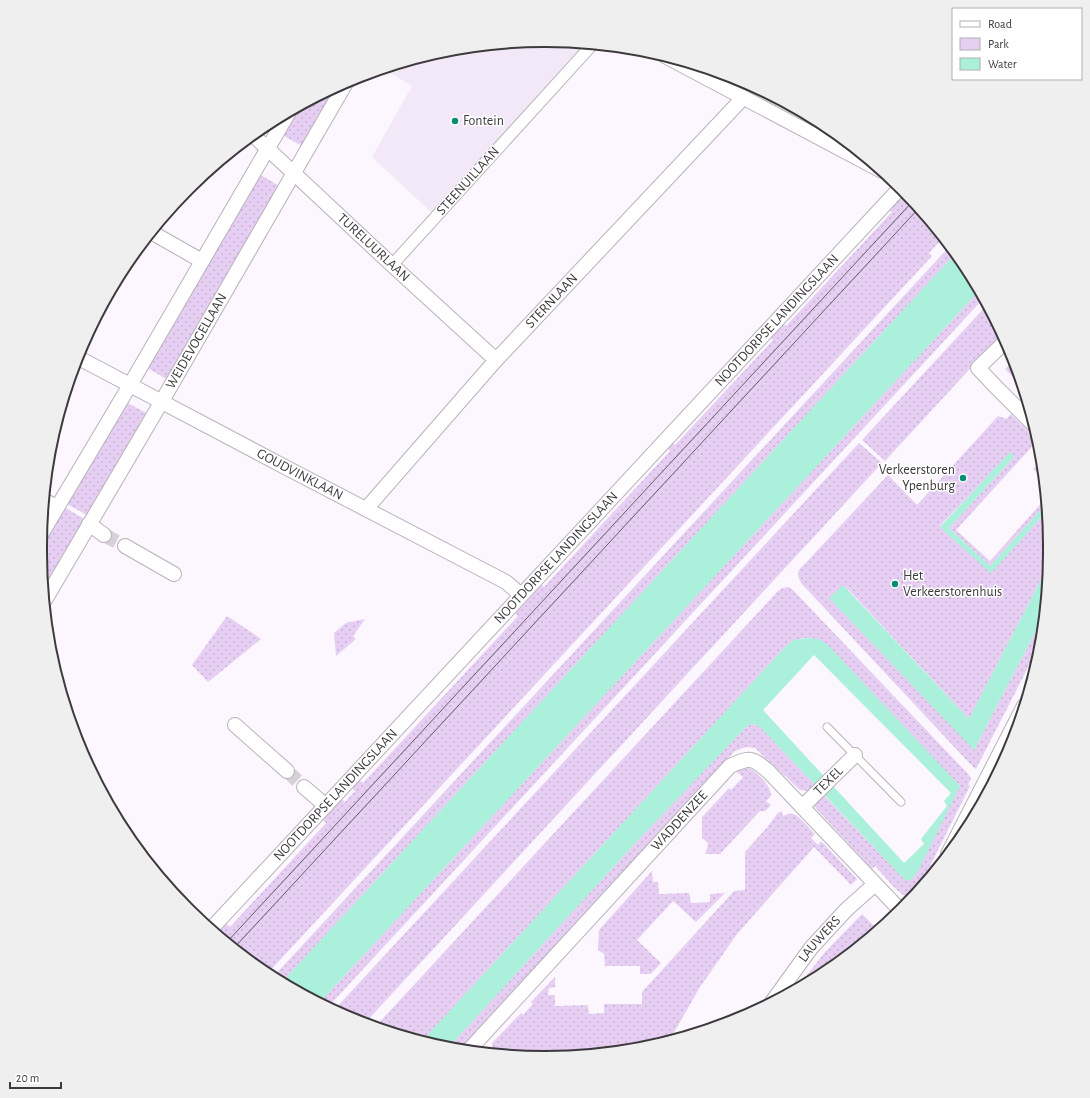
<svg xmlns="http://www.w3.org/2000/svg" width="1090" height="1098" viewBox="0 0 1090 1098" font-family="'Alegreya Sans',sans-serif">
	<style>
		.built { fill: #f3e8f8 }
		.green { fill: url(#green-dots) }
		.water { fill: #aaf0da; fill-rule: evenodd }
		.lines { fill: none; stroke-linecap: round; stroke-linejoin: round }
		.minor-tunnel { stroke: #d6d1d8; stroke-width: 14; stroke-dasharray: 14 7; stroke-linecap: butt }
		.service-casing { stroke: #b8b2bb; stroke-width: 9 }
		.pedestrian-casing { stroke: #b8b2bb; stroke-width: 13 }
		.minor-casing { stroke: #b8b2bb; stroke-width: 16 }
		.service { stroke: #fff; stroke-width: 7 }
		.pedestrian { stroke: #fff; stroke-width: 11 }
		.minor { stroke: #fff; stroke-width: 14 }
		.tram { stroke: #625e63; stroke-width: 1 }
		.poi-dot { fill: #0a8d74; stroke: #fff; stroke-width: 1.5 }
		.labels { text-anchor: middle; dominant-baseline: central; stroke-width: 3; stroke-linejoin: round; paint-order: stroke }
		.poi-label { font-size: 14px; fill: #3d3a3e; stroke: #fff; text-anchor: start }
		.street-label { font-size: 14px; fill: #3d3a3e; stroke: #fff }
		.rim { fill: none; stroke: #3d3a3e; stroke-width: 2 }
	</style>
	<defs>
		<pattern id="green-dots" width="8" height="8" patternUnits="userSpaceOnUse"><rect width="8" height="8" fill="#e7cef3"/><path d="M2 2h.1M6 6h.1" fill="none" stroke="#c7b2d1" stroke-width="1.8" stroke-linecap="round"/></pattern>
	</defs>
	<rect width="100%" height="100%" fill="#fcf7fe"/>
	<path class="built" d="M545,40L589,44L432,213L372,157L412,86L384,69L446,50Z"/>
	<g class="green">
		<path d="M341,84L304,147L282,135L298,107Z"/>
		<path d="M259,174L281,187L168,380L146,367Z"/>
		<path d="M903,190L943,238L929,253L932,256L267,974L216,933L225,923L230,927L326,823L321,819L340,798L345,802L355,791L351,787L358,779L363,783L518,616L513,611L540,583L544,587L670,451L666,446L671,441L675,445L773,340L768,336L781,322L786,326L892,212L887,207Z"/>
		<path d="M950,246L956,253L282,982L273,977Z"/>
		<path d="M979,291L983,299L328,1007L320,1002Z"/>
		<path d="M987,305L1002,334L885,461L862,440Z"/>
		<path d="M1014,360L1022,386L1005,369Z"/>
		<path d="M126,402L148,414L88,516L66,503Z"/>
		<path d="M1011,414L1037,440L1029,450L956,530L990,561L1045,499L1046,504L990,566L949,528L1014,457L1010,453L940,526L991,572L1047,511L1050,545L1048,566L969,719L844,585L974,750L1044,615L1041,642L976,769L973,767L802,584C799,580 797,576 799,570L888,475L917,505L998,416L1006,419Z"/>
		<path d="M859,443L882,463L365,1023L352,1020L334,1010Z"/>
		<path d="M1042,461L1043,478L1033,469Z"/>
		<path d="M64,507L86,520L44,592L40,553L41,547Z"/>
		<path d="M789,587L793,590L969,775L971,779L968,784L970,786L917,892C914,895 911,898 906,896C898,894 882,873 875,866L872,869L814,806L823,794L903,878L960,786L818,639C802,637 796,638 784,648L422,1041L375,1027L778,591L782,588Z"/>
		<path d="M227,616L261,639L208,682L192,665Z"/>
		<path d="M365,619L353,636L356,639L336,656L334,633L346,623Z"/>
		<path d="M751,724L757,725L762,729L816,786L810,791L800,790L755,748L746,747L735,751L459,1050L448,1048L639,839L745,728Z"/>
		<path d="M749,768C758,773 771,785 771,796L766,801L771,805L765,811H760L720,854H705L707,849L708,843L702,838V817L729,788L731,790L743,777L737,772L740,769Z"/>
		<path d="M781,811L783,816C786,815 789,813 793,814C799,815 810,829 815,834L811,838L818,845L821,841L857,879L851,885L814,847L737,934L700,987L669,1041L644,1048L545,1058L493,1053L492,1043L521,1013L523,1015L533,1004L531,1002L555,977V987L549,988L548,995H555V1006L588,1005L589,1014L604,1013V1004H642V992L734,891L745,890V852L769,825L777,814Z"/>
		<path d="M652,871L653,882H658L659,894L689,893L691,903L710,902V894L725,893L696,922L673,901L637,940L661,963L651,974H640V966H605L604,954L598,950L599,930Z"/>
		<path d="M862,914L878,930L826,973L797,988L825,952Z"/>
	</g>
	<g class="water">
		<path d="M956,253L965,264L979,291L320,1002L282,982Z"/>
		<path d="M1010,452L1014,457L949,528L990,566L1046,504L1047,511L991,573L945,532L940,527Z"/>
		<path d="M1048,566L1044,615L974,750L829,598L843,585L969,719Z"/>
		<path d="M809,638L818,639L827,644L960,786L917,873L912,879L908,881L903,878L762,729L757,725L751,724L745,728L639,839L448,1048L422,1041L784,648L793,640ZM814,655L951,793L944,801L947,806L921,839L924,844L904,863L763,710Z"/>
	</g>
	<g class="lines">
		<g class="minor-tunnel">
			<path d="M104,535L125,546"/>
			<path d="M287,771L304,787"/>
		</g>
		<g class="service-casing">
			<path id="service" d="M827,727L901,802"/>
		</g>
		<g class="pedestrian-casing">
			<path id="pedestrian" d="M392,265L592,45"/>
		</g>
		<g class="minor-casing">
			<g id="minor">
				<path d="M665,56L882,171"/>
				<path id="s1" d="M253,135L392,265L496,360"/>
				<path d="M151,232L202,261"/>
				<path d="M1006,341L978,368L994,385L1034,425"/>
				<path id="s2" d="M77,357L285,467L506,582L521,595"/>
				<path d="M45,501L57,507"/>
				<path id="s3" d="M366,509L496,360L743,98"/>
				<path d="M89,524L104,535"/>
				<path d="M42,533L130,385L289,112"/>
				<path d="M125,546L174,574"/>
				<path id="s4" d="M45,600L162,401L347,81"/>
				<path d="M235,725L287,771"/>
				<path d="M304,787L326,806"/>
				<path id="s5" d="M802,807L855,755"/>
				<path d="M948,854L1024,706"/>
				<path id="s6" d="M211,929L901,187"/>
				<path id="s7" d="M772,1002L811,948L846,910L875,884"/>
				<path id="s8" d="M469,1050L730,766C750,757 752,757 769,772L901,911"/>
			</g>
		</g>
		<use href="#service" class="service"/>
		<use href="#pedestrian" class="pedestrian"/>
		<use href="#minor" class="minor"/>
		<g class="tram">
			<path d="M227,942L913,201"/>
			<path d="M234,948L919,208"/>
		</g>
	</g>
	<g class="poi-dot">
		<circle cx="455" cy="121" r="4"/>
		<circle cx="963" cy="478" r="4"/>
		<circle cx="895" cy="584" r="4"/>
	</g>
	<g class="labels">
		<g class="poi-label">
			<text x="463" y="121">Fontein</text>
			<text x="955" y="470" text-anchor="end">Verkeerstoren<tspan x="955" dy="16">Ypenburg</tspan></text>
			<text x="903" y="576">Het<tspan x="903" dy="16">Verkeerstorenhuis</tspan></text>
		</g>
		<g class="street-label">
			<text transform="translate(468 181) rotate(-48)">STEENUILLAAN</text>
			<text stroke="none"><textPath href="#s1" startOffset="165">TURELUURLAAN</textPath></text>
			<text stroke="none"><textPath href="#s3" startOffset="279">STERNLAAN</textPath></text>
			<text stroke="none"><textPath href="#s6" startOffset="831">NOOTDORPSE LANDINGSLAAN</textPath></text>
			<text stroke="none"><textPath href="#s4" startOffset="300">WEIDEVOGELLAAN</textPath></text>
			<text stroke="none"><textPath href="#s2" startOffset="252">GOUDVINKLAAN</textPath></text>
			<text stroke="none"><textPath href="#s6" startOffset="507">NOOTDORPSE LANDINGSLAAN</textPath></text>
			<text stroke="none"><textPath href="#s5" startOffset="37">TEXEL</textPath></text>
			<text stroke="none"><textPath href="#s6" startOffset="183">NOOTDORPSE LANDINGSLAAN</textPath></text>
			<text stroke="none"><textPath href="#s8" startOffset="311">WADDENZEE</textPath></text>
			<text stroke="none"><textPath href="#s7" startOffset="79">LAUWERS</textPath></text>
		</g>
	</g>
	<path d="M0 0H1090V1098H0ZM545 47H545A498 498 0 0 1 1043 545V553A498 498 0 0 1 545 1051H545A498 498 0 0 1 47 553V545A498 498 0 0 1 545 47Z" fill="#efeff0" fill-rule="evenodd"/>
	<path class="rim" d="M545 47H545A498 498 0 0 1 1043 545V553A498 498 0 0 1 545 1051H545A498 498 0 0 1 47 553V545A498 498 0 0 1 545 47Z"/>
	<rect x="952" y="8" width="130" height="72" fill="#ffffff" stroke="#b1b0b2"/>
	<rect x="960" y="21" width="20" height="6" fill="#ffffff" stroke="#b1b0b2"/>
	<text x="988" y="28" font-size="12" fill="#3d3a3e">Road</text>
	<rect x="960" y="38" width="20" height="12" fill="#e7cef3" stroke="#b1b0b2"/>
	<text x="988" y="48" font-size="12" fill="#3d3a3e">Park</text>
	<rect x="960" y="58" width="20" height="12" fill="#aaf0da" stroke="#b1b0b2"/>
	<text x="988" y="68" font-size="12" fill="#3d3a3e">Water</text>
	<path d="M10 1082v6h51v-6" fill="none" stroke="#3d3a3e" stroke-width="2"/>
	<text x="16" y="1082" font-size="12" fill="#3d3a3e" stroke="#ffffff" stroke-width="3" paint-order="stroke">20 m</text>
</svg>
